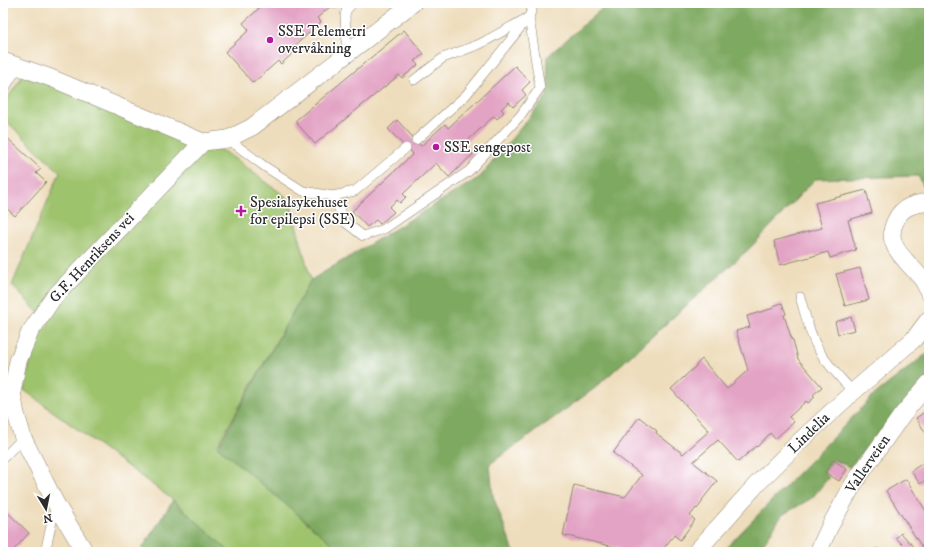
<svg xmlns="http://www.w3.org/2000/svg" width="932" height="555" viewBox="0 0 932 555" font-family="'IM FELL DW Pica',serif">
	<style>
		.green { fill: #9ec36d; stroke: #64774c }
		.forest { fill: #7ea960; stroke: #546a46 }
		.building { fill: #e3a3c4 }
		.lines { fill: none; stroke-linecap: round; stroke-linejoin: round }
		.lane-casing { stroke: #8c8474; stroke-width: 10 }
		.street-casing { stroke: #8c8474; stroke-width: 18 }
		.lane { stroke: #fff; stroke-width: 9 }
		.street { stroke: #fff; stroke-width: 17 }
		.poi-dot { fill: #b5179e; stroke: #fff; stroke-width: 1.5 }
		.labels { text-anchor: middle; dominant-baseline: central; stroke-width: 3; stroke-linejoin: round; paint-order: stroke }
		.poi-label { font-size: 15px; fill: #2b2b2b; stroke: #fff; text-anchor: start }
		.street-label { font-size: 15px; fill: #2b2b2b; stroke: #fff }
	</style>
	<rect width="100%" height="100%" fill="#fff"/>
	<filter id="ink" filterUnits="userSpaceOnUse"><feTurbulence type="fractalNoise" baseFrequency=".025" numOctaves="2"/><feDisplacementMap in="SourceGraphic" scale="8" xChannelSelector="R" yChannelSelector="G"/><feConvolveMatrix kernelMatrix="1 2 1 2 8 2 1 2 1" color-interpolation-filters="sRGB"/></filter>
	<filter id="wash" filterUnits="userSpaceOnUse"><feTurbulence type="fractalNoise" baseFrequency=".012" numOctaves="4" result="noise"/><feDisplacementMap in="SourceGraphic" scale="16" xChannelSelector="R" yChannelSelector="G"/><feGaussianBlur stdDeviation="0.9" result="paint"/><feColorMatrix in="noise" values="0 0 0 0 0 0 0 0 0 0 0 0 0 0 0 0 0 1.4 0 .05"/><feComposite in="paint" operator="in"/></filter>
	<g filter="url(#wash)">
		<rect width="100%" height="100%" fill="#eeddbc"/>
		<path class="green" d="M25,72L227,153L289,199L311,280L217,446L342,552H230L173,500L24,390L36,336L49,324L12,285L60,172L3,118V105Z"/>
		<g class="forest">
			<path d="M608,3H929V196L918,176L815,179L752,246L595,388L490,464L493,496L514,552H342L218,447L311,280L480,177L547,96L548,56Z"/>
			<path d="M925,355H929V388L901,407L850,467L833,460L824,473L829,477L812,498L782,515L758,552H722L874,395Z"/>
			<path d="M173,500L230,552H140Z"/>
		</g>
		<g id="blocks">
			<g class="building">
				<path d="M265,3H341L334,9L331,6L317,18L321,22L290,50L293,53L281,64L278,61L253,83L225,52L249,30L243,23Z"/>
				<path d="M404,30L424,54L414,61L418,65L402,78L399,75L315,144L295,121Z"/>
				<path d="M515,66L530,82L522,90L526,95L513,107L509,102L501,109L504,112L497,119L494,116L464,144L473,154L449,177L436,163L403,194L406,197L400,203L397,200L389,207L394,212L380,224L376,220L367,227L352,211L413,154L410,150L409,151L388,129L397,120L421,146L445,124L448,128Z"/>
				<path d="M3,134L41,169L36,173L46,182L15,216L3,205Z"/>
				<path d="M866,190L872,213L848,220L856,250L830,258L828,252L780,265L774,241L822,228L815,203Z"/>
				<path d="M860,268L869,300L845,306L836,274Z"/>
				<path d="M782,303L786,314L784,315L792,340H793L798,359L822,387L813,395L815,397L808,403L806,401L789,417L794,422L775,439L770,433L757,447L756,446L738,462L718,440L693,462L717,481L702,500L703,501L697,509L696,508L690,516L695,520L680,540L674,535L661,552H624L619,548L563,535L574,485L625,497L642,475L613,453L639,417L657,431L656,433L683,454L709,431L671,389L696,366V365L702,359L727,389L748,370L736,331L750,327L747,316L774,308L773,306Z"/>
				<path d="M851,317L855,330L838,334L835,322Z"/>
				<path d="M929,409V438L916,418Z"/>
				<path d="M929,459V478L920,484L911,471Z"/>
				<path d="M833,460L847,469L839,481L825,472Z"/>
				<path d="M906,479L929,516V551L928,552H925L886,491Z"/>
				<path d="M3,508L29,533L12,552H3Z"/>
				<path d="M901,533L914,547L909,552H907L908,550L896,538Z"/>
				<path d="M877,548L880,552H872Z"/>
			</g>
		</g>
	</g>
	<g filter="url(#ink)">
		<use href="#blocks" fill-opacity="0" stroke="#8c8474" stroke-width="1"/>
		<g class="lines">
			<g class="lane-casing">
				<g id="lane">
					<path d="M347,54L345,15L347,9L353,3"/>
					<path d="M3,91L18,67"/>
					<path d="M228,139L264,166L303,191L333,196L355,191L406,148"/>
					<path d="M416,140L466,95L529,17L534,3"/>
					<path d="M333,196L345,222L363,236L384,229L469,171L520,116L540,88L529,17L480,44L443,58L414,80"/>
					<path d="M800,297C805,313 809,332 817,347C826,364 841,378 853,392"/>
					<path d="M3,458L23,438"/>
					<path d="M45,552L56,504"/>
				</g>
			</g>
			<g class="street-casing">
				<g id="street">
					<path d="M3,61L51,78L203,142"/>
					<path d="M929,202C915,204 902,206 896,220C882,245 908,261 922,279C925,283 927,288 929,293"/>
					<path d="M85,552L56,504L23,438L16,414L12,392L18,361L30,332L54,297L203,142L228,139L252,127L413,3"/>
					<path d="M696,552L756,485L801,440L853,392L914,339L929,319"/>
					<path d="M818,552L830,526L854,483L902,415L929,383"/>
				</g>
			</g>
			<use href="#lane" class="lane"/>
			<use href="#street" class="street"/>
		</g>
	</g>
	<g class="poi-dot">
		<circle cx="270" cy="40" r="4"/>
		<circle cx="436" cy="147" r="4"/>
		<path d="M239 205h4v4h4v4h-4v4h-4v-4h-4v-4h4z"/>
	</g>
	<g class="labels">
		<g class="poi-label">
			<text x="278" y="31">SSE Telemetri<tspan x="278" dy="17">overvåkning</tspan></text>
			<text x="444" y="147">SSE sengepost</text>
			<text x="250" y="202">Spesialsykehuset<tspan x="250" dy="17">for epilepsi (SSE)</tspan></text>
		</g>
		<g class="street-label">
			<text transform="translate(92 258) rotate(-47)">G.F. Henriksens vei</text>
			<text transform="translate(809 433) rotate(-44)">Lindelia</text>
			<text transform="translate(868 464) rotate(-56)">Vallerveien</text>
		</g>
	</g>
	<rect width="932" height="555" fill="none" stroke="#fff" stroke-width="16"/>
	<g transform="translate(46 509) rotate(170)" stroke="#ffffff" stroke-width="3" paint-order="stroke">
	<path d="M0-3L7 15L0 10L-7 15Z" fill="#2b2b2b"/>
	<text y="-6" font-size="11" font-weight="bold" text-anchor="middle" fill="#2b2b2b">N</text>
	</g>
</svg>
